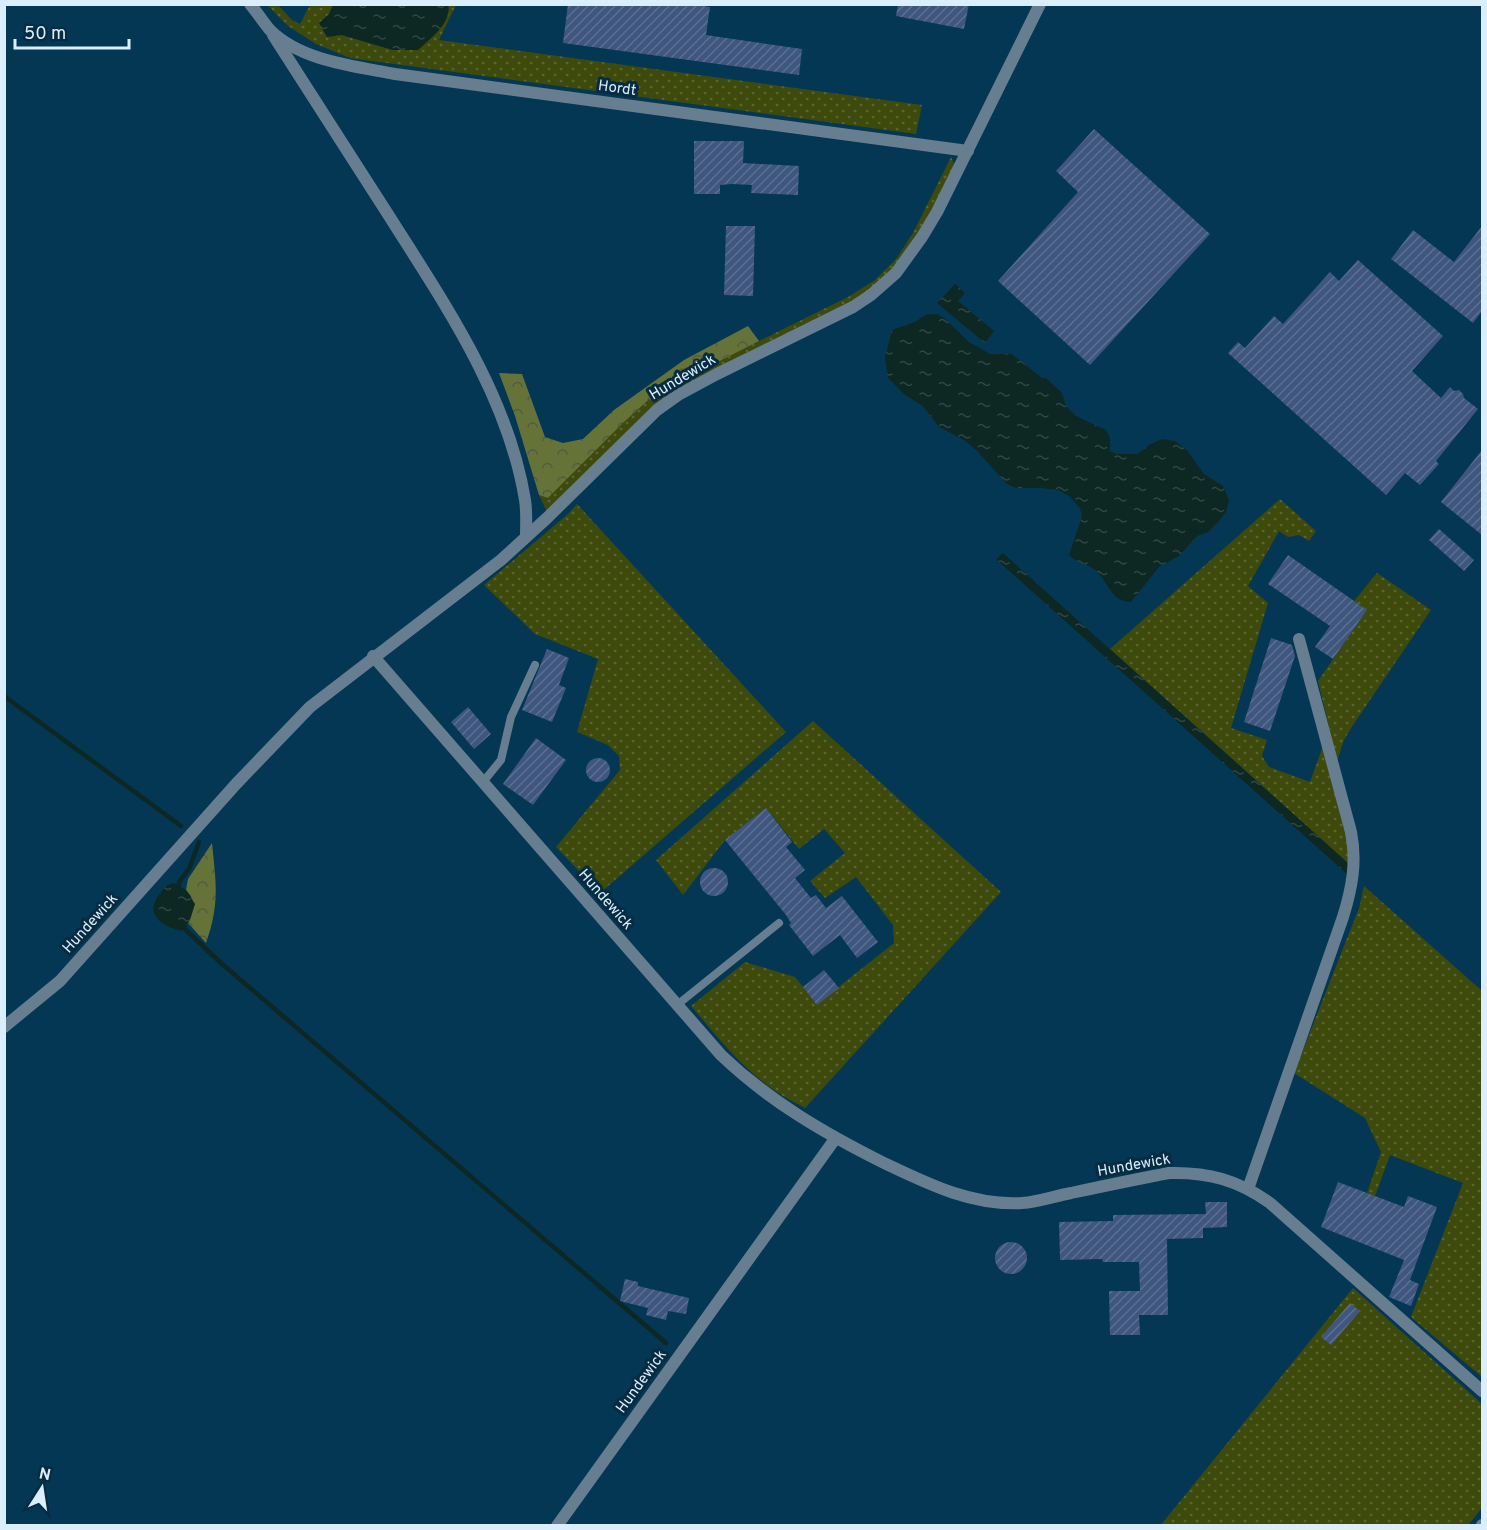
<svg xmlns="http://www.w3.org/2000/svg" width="1487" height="1530" viewBox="0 0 1487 1530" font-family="Overpass,sans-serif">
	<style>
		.grass { fill: url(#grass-dots) }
		.forest { fill: url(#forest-crowns) }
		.water { fill: url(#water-ripples) }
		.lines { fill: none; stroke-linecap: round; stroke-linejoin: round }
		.stream { stroke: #0d2723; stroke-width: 4.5 }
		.building { fill: url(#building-hatch) }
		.service { stroke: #677e90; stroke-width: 8 }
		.minor { stroke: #677e90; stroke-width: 12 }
		.labels { text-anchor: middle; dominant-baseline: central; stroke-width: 6; stroke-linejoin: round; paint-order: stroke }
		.street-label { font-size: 15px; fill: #daeefc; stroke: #072c42 }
	</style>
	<defs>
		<pattern id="grass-dots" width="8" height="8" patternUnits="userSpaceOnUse" patternTransform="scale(1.5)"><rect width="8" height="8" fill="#3e4a0c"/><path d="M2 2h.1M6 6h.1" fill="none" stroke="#596430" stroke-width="1.8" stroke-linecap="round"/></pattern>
		<pattern id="forest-crowns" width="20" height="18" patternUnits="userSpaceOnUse" patternTransform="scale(1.5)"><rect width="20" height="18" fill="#657339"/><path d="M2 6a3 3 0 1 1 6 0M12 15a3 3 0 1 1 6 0" fill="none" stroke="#515b43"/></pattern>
		<pattern id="water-ripples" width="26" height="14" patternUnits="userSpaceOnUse" patternTransform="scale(1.5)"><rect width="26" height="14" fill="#0d2723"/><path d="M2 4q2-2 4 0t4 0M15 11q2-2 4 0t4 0" fill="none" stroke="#304744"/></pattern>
		<pattern id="building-hatch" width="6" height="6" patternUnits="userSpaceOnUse" patternTransform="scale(1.5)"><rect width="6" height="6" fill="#3f567e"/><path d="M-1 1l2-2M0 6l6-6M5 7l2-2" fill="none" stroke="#5a6f91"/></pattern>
	</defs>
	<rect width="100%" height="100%" fill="#033754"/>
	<g class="grass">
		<path d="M267,5H278L292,20L300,24L310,5H333L329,14L331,36L342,35L393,50L418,49L449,10L448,5H456L439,40L922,105L916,134L350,58L316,44L288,26Z"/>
		<path d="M951,157L954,164L949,179L903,262L855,302L684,387L547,512L539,495L548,498L623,423L655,394L694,373L848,297L875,280L896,259L913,233Z"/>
		<path d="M1280,499L1316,531L1309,541L1299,535L1288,537L1279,531L1248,586L1268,603L1231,728L1267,740L1262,756L1269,767L1310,782L1323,746L1350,841L1349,864L1110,649Z"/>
		<path d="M577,504L786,732L600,893L556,847L620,770L619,756L608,745L577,732L598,659L535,634L484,585L568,514Z"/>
		<path d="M1377,573L1431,610L1353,725L1344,740L1337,761L1318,681L1367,610L1354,601Z"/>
		<path d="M813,721L1001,892L805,1108C753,1083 727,1048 691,1006L745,962L795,977L817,1004L894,943L893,925L856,877L825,898L810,881L845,853L824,829L799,849L766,808L725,840L683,895L656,860Z"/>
		<path d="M1364,886L1482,991V1377L1411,1317L1463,1183L1390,1155L1375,1196L1367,1193L1381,1152L1365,1118L1294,1073L1359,908Z"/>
		<path d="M1353,1288L1482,1404V1508L1468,1525L1160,1526Z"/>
	</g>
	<g class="forest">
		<path d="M748,326L759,341L655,394L623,423L548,498L539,495L515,416L499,373L522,374L545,437L563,443L583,439L614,410L684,360Z"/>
		<path d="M212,843C216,883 220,904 206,943L188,923L190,920L191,896L186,890L188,879Z"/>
	</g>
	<g class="water">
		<path d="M448,5C452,23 430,39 418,50H393L342,35L327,37L319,23L329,14L333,5Z"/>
		<path d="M955,284L965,293L958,301L994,331L985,343L937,303Z"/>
		<path d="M930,314H937L944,318L969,342L990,354H1012L1042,378H1046L1062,393L1066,406L1076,416L1106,430L1110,438V451L1116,454H1137L1149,445L1162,439L1175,441L1187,450L1204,474L1223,486L1229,500L1226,512L1218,522L1208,532L1197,536L1179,556L1159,567L1131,602C1110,602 1109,581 1094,569C1085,563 1078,564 1069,555L1082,516L1080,508L1069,496L1058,490L1041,488H1016L1007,484L977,451L964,440L939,427L923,406L905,395L888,378L885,358L892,330C899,327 905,326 912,323C919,321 922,315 930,314Z"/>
		<path d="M1003,553L1349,864L1347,874L996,559Z"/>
		<path d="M174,883L186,890L195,904L190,920L182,931C159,926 143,912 162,891C166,886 168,884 174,883Z"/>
	</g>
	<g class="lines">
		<g class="stream">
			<path d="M4,696L181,826"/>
			<path d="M178,892L179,882L189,869L199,842"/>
			<path d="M182,922L186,930L222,964L666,1343"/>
		</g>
	</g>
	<g class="building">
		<path d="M568,4H690L710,7L706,35L802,49L799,75L563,43Z"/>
		<path d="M898,4H969L964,29L896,16Z"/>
		<path d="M1094,129L1210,234L1090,365L998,281L1078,192L1056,171Z"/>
		<path d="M694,141H744L743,163L799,166L798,195L751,193L752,185L732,184L720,185V194H694Z"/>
		<path d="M726,226H755L753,296L724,295Z"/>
		<path d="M1482,226V311L1473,323L1391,259L1413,230L1454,262Z"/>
		<path d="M1358,260L1443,336L1412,371L1441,398L1450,387L1454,391L1459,390L1463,394L1464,398L1478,409L1436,461L1439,464L1420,485L1405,473L1386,495L1228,353L1238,342L1245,348L1274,316L1283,324L1330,272L1339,281Z"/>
		<path d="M1482,450V535L1441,502Z"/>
		<path d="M1439,529L1474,560L1464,571L1429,540Z"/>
		<path d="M1288,555L1367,610L1333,659L1315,647L1330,626L1268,584Z"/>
		<path d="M1271,638L1292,645L1295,656L1270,731L1244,722Z"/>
		<path d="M547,649L569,658L559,685L566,688L552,722L522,710Z"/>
		<path d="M468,707L491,734L474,749L451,722Z"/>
		<path d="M536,738L566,760L533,805L503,784Z"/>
		<circle cx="598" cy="770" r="12"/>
		<path d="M766,808L792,842L786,847L805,870L795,878L811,898L816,895L826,908L842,896L878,942L857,958L840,935L813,956L789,925L791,923L786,915L725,840Z"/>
		<circle cx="714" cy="882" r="14"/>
		<path d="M824,970L839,988L817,1005L803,987Z"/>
		<path d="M1338,1182L1404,1207L1408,1196L1437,1207L1410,1280L1419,1284L1411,1306L1389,1297L1404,1260L1321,1227Z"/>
		<path d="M1205,1202H1227V1227L1203,1228V1238L1167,1239L1168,1315H1139L1140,1335H1110L1109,1291H1140L1139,1262H1103L1102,1259L1060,1260L1059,1222L1113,1221V1215L1206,1214Z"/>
		<circle cx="1011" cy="1258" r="16"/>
		<path d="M625,1279L638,1282V1286L689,1298L686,1314L668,1311L666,1320L646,1315L648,1308L620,1301Z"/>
		<path d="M1350,1303L1360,1311L1331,1345L1321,1337Z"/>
	</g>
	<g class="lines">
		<g class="service">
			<path d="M483,782L501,760L511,717L535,665"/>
			<path d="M677,1005L779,923"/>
		</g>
		<g class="minor">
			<path d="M250,4C257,12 263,22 270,30C301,61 354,66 395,74L968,151"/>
			<path d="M273,35C312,96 351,157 391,219C446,306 508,396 525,500C527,512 526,525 526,536"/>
			<path d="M373,656L721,1055C769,1101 824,1133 884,1163C928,1184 972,1206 1022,1203C1038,1202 1055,1196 1071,1193C1104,1186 1137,1179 1169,1173C1208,1172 1238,1180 1270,1203L1482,1391"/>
			<path d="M4,1027L60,981L236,784L310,707L501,560L547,518L657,410L678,395L717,374L853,307L871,295L896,273L922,237L937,212L1040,4"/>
			<path d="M1248,1189L1343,917C1352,888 1357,862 1351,832L1299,639"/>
			<path d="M557,1526L835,1139"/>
			<path d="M1482,1526V1525"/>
		</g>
	</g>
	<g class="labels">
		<g class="street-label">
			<text transform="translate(617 89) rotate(8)">Hordt</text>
			<text transform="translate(683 378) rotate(-31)">Hundewick</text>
			<text transform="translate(605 900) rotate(49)">Hundewick</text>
			<text transform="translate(91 924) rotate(-48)">Hundewick</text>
			<text transform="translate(1134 1166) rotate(-10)">Hundewick</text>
			<text transform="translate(642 1382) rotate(-54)">Hundewick</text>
		</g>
	</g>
	<rect width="1487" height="1530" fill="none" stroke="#daeefc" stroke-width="12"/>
	<g transform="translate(42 1488) rotate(12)" stroke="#072c42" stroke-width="4.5" paint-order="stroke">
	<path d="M0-4.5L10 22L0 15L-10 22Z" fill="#daeefc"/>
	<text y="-9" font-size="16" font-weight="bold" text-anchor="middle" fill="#daeefc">N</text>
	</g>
	<path d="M15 39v9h114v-9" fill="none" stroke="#daeefc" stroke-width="3"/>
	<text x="24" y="39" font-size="18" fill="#daeefc" stroke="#072c42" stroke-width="4.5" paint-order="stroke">50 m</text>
</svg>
